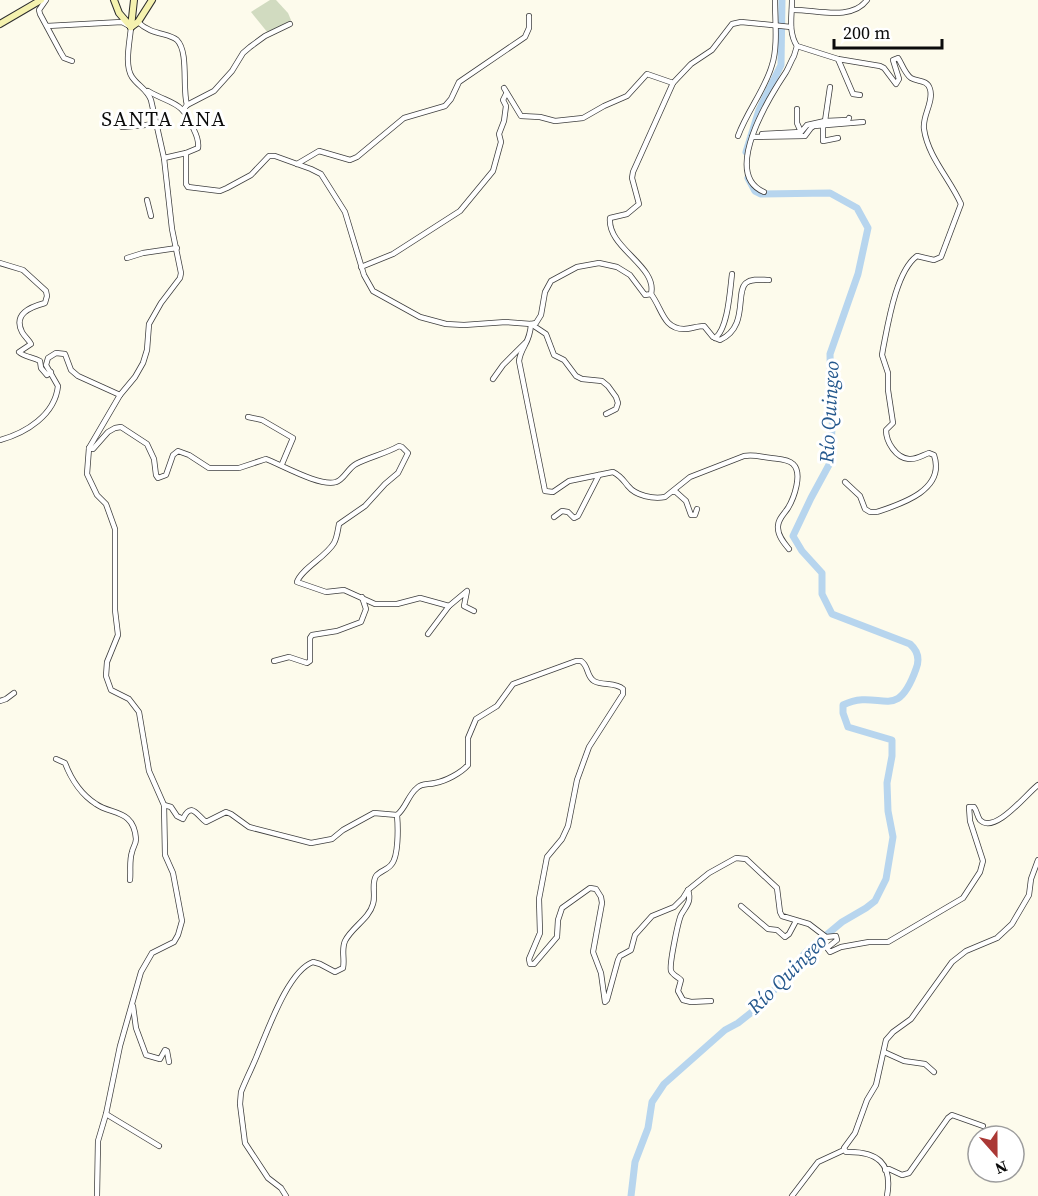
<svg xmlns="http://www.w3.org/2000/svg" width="1038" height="1196" viewBox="0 0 1038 1196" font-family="'Source Serif 4',serif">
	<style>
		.cemetery { fill: #d1dbc0 }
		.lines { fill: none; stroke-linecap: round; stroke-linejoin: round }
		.river { stroke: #b7d5ee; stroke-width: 7 }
		.street-casing { stroke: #3e3e3e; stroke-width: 6 }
		.secondary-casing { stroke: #2d2d2d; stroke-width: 8 }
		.street { stroke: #fff; stroke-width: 4.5 }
		.secondary { stroke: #f5f2af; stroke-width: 6 }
		.labels { text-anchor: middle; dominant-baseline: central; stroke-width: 6; stroke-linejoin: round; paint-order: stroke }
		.water-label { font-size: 20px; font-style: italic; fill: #25588d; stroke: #fff }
		.quarter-label { font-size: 21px; letter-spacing: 1.5px; fill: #0b0b0b; stroke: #fff }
	</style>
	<rect width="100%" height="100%" fill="#fdfbec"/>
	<path class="cemetery" d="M270,0H276L288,13L291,20L268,33L251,12Z"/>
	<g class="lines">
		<g class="river">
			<path d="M746,152L759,110L781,65L782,0"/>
			<path d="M631,1196L635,1162L648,1128L652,1102L664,1084L725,1030L738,1023L757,1008L778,986L806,952L842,922L866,908L875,901L886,879L893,837L888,811L887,783L892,756V740L848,727L843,713V705C880,687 896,725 916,669C920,659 918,651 910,644L832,614L822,594V573L802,551L793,536L811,498L830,463L833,410L831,397L830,354L858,274L868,228L857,208L830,193L761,194L755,191L748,178"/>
		</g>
		<g class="street-casing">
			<g id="street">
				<path d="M46,0L39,10L40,14L61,53L64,58L72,61"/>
				<path d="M792,0C792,16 788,32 797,46L838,59L880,66L884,68L896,84L899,79L893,60L898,58C902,64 905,74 911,78C917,82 927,79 930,89C934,102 922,116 924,129C928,157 950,179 961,204L941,257L934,260L917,256C896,271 888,324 883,349L882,355L888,373V390L893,423L886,430C886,442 896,458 909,459C916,460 923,455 929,453L934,455C946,490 901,504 877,512H870L865,509L860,496L845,482"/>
				<path d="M792,10C814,9 851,22 867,0"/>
				<path d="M138,22C151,35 169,33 177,40C189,52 182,88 187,105"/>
				<path d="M47,26L122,22L131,27C130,41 124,65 132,77C138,86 147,89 151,100L164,158L172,229L181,273L180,278L161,303L149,324L147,350L143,363L135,377L120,395L89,448L87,474L97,495L106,504L115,529V610L118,635L107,662L106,676L111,690L129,699L139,712L149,771L164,805L165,855L173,873L182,921L178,935L174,942L152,953L141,972L120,1046L106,1114L98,1141L97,1196"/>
				<path d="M838,59L853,94L860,95"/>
				<path d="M504,88L521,116L540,117L555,121L583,118L604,106L627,96L647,74L673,83"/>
				<path d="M148,91C172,105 182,100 194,130C197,136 199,141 198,148L186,153V184L188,187L220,191L227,188L251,175L269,156H275L311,169L321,174L345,212L364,275L373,291L420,317L446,324L464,325L506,322L531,324L536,323L541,315L545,292L551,281L577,267L599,263L617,267L630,275L645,295L651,294C658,266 607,248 610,218L627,214L639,204L632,178L633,172L673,83L691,64L712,50L732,24L741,22L791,27"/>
				<path d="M797,109V123L801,132"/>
				<path d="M183,110L187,105L214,91L232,71L243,53L250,47L265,36L290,24"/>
				<path d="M825,121L830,87"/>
				<path d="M823,125V141L838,138"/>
				<path d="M122,127L157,124"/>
				<path d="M762,134L801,132L807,125L825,121L848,120L849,118"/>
				<path d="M738,136C747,111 765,90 772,65C778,47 775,20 775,0"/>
				<path d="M752,137L805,136L811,128L814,126L863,122"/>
				<path d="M164,158L186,153"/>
				<path d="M297,164L319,151L350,160L357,157L404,118L445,106L451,99L459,82L525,37L529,28V16"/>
				<path d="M764,192C721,174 770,96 786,72C789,67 791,61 794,56L797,46"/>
				<path d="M147,200L151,216"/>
				<path d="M127,258L143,253L177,248"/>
				<path d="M0,263L23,270L46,291L47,296L45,303C30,307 13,314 22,332C24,336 29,340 31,344L19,352C24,357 33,357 40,361L41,368L47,375L51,372"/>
				<path d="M361,267L393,254L460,211L493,171L501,142L499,134L504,121L506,106L503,100L506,94"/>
				<path d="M651,294C662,308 663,329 684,329C691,329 697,326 704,326L713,337L720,340C749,327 735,292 746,283C752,278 762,280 769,280"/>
				<path d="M531,324C530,344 521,346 519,361L545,491L553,492L569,481L613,472C621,476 623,480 628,486C636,496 653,499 665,497L690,477L744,456C754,454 761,457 771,458C778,459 788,459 793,464C803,473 794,498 788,508C784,514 777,520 778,528C778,536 784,543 789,549"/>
				<path d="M531,324L546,334L554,355L564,360L576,376L582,379L602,381L608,386L616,397L618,403L616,409L606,414"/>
				<path d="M715,338C728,329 730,290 732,274"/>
				<path d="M493,379L503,365L525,343"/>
				<path d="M248,417L262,420L293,438L282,464"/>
				<path d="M0,440C26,433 55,415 58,386L46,365L48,358L56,353L65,354L71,370L78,376L120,395"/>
				<path d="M89,448L93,449L108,432L115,428L121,427L147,444L154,459L156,475L158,478L166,475L173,455L178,451L189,455L209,468H239L266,459C282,465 320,487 336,482C344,480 348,468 356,464C369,457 385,454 399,446L402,447L408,453L398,473L385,484L365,506L339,524C338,529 337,538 334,543C326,557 301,569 297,582L326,592L344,590L375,604H397L420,598L449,606L428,634"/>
				<path d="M673,492H676L686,501L691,515H695L697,509"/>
				<path d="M554,517L562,511L568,512L574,518L578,516L599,475"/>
				<path d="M449,606L467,591L464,606L474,611"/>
				<path d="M274,661L289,657L307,663L310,661V638L312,635L337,631L361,622L366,609L362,597"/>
				<path d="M0,701L6,699L14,693"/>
				<path d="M56,759L65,763C71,779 82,795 96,804C111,815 134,809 136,839C136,844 133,847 132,852C129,861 131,871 130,880"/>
				<path d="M164,805L171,807L177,816L183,819C191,801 197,815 206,822L226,812L231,814L249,827L311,843L332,839L343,830L374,813L397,815C406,808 408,795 417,788C422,783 428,785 435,783C446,781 461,773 468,765V738L476,719L497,706L513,684L576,661H581C589,666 586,676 594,681C603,686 615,682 623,689V694L589,747L577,780L568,826L562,839L547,857L539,899L540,933L529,959L530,964H534L557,937L558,920L562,908L590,888L596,889L601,897L602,903L593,952L601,973L605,1002L607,1000L618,960L620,956L631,950L635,935L652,916L674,907L683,898L688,890L709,873L736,858L746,859L777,888L780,912L782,916L809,924L826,937L836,936L837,940L827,948L830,952L841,947L869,942H888L963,898L980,872L983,861L970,821L969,807H974C977,811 977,816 980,820C995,835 1027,793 1038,785"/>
				<path d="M688,890C692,902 686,906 681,915C678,922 669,965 671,971C673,975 678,977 681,980L678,991L683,1000L691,1002L711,1001"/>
				<path d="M741,906L768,929L777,930L785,937L789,934L796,921"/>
				<path d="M133,1006L136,1028L146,1055L160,1059L165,1050L167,1051L169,1062"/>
				<path d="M884,1052L904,1061L925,1064L934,1072"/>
				<path d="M106,1114L159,1146"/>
				<path d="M885,1170L889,1169L902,1175L909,1173L948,1118L952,1115L983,1126"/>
				<path d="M286,1196L281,1188L268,1178L245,1143L240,1104L241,1092C246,1079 253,1066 258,1053C268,1030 288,971 313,962L320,964L335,972L343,968C345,959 341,950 345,941C352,927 369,919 373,904C376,895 371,884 376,876C380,871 387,870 391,865C399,857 398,826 397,815"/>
				<path d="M792,1196L818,1162L844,1150"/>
				<path d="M887,1196C893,1163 877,1151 846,1152L844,1148L855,1133L867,1100L876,1085L886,1040L893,1032L911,1019L952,962L966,951L997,938L1012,924L1029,895L1031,879L1038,860"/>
			</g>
		</g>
		<g class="secondary-casing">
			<g id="secondary">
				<path d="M114,0L119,13L131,27"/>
				<path d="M0,24L41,0"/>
				<path d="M131,27L138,22L152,0"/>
				<path d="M131,27L134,0"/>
			</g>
		</g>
		<use href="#street" class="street"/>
		<use href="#secondary" class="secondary"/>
	</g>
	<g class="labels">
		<g class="water-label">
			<text transform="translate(829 412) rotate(-87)">Río Quingeo</text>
			<text transform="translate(787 974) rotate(-45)">Río Quingeo</text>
		</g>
		<g class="quarter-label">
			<text x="164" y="118">SANTA ANA</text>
		</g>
	</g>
	<g transform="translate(996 1154) rotate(159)"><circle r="28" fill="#ffffff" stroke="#9d9d9d" stroke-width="1.5"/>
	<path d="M0-4.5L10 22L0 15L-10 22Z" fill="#aa3835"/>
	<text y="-9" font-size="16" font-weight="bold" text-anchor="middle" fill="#0b0b0b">N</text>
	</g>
	<path d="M834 39v9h108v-9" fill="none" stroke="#0b0b0b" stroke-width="3"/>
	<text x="843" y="39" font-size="18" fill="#0b0b0b" stroke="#ffffff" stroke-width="4.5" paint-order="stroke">200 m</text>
</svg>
